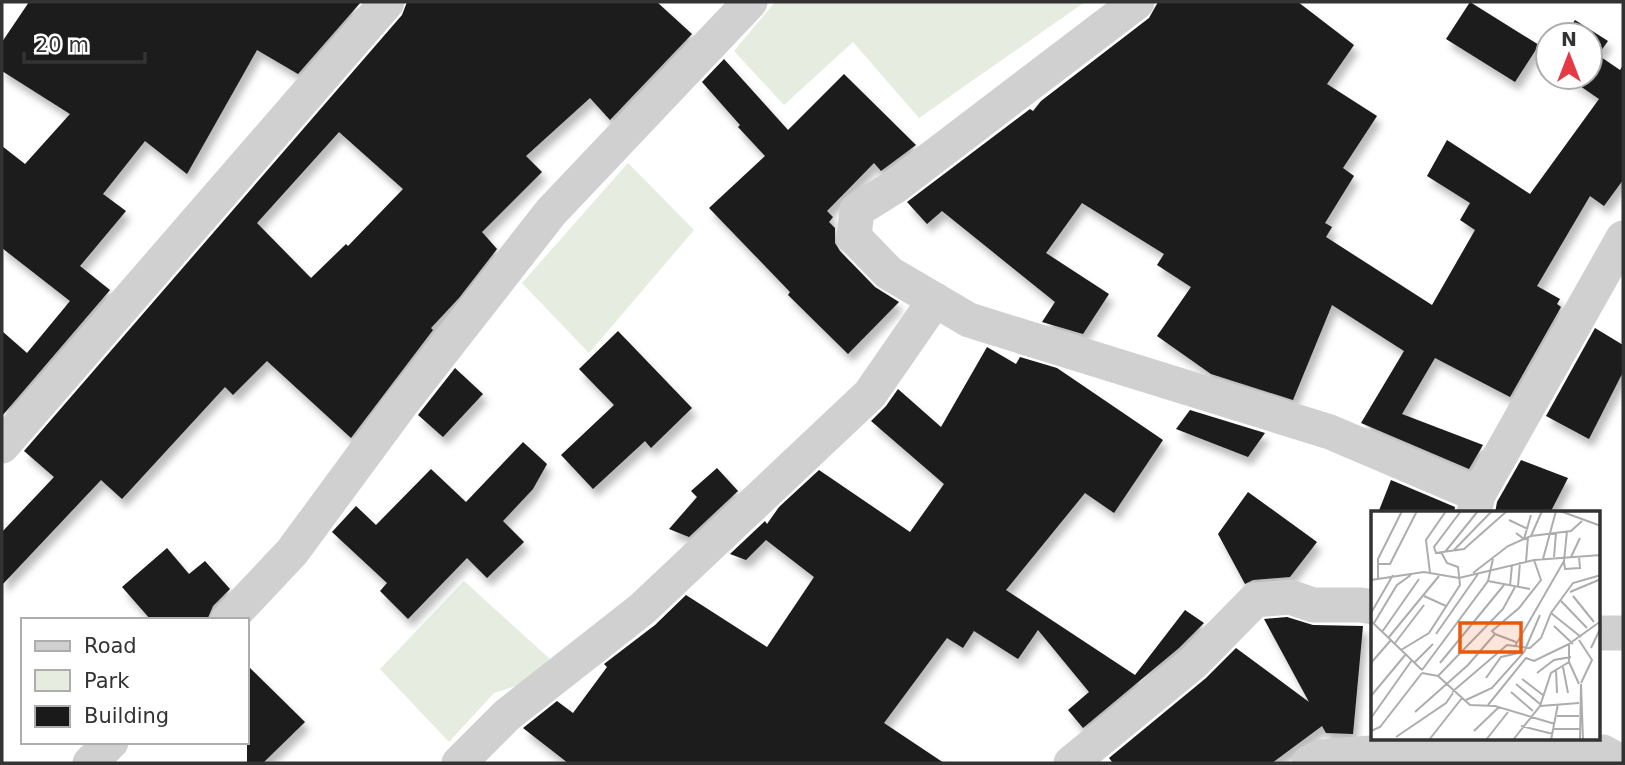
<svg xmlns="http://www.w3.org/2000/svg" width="1625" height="765" viewBox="0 0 1625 765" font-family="'DejaVu Sans',sans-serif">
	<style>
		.green { fill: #e6ecdf }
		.building { fill: #1a1a1a; fill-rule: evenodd; filter: url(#shadow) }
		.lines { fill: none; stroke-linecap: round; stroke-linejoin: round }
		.street { stroke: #d0d0d0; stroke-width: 35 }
		.inset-road { fill: none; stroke: #adadad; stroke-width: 2 }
		.view { fill: #e8590c; fill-opacity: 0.15; stroke: #e8590c; stroke-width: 3.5 }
		.inset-edge { fill: none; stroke: #333; stroke-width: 3.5 }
	</style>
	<defs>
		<filter id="shadow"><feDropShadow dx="4.5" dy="8" stdDeviation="3.5" flood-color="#0004"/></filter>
	</defs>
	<rect width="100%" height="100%" fill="#fff"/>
	<g class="green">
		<path d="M775,2H1085L919,118L853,42L784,105L734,51Z"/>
		<path d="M628,163L694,230L589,353L522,283Z"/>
		<path d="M464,581L550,659L532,681L494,693L449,742L380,669Z"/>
	</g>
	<g class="building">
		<path d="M29,2H361L298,74L257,50L187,174L145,141L103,194L126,211L80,266L110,290L2,416V331L27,353L70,301L2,248V146L25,164L70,114L2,71V42Z"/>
		<path d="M407,2H657L692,34L610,120L590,98L526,156L542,172L482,232L497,249L459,298L431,328L433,330L351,438L267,361L233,395L225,387L122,499L101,480L2,585V532L54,477L24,451L402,15ZM339,132L403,189L348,246L346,244L311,278L257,223Z"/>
		<path d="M1158,2H1298L1354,45L1327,84L1377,116L1343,168L1354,176L1325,223L1332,227L1326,237L1432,305L1475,230L1460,220L1470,203L1427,176L1447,140L1530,194L1599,99L1567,77H1590V35H1565L1575,20L1608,41L1598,55L1620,70L1623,65V180L1604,206L1590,196L1537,286L1560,299L1557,304L1561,307L1510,397L1435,358L1402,414L1483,445L1469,469L1361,423L1404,351L1332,305L1293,400L1211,374L1157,336L1191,287L1157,265L1164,254L1082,203L1046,253L1109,294L1083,334L1042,322L1055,302L942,211L927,224L907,202L1030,109L1033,111L1041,101L1149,18Z"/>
		<path d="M1470,2L1539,45L1515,82L1446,39Z"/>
		<path d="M724,59L788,130L844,74L916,145L881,171L874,163L827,211L833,217L829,222L835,228V243L840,251L875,287L899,302L848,354L788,295L790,292L709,208L765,156L738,127L740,125L702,82Z"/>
		<path d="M1595,328L1623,345V372L1589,439L1546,416Z"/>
		<path d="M618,331L692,408L651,448L645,441L593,489L561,455L614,405L579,369Z"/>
		<path d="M987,347L1016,364L1020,357L1057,368L1163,440L1114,513L1085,493L1006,590L1135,675L1185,610L1204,623L1179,648L1083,728L1068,710L1089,692L1038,630L1018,659L974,631L963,648L947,638L884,723L944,763H568L523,728L557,701L573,713L607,667L604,664L655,625L686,595L767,647L814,577L766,540L746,560L730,554L765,521L767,524L779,507L819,470L910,532L944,484L871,421L886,406L898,389L941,427Z"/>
		<path d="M455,368L483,394L443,437L418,415Z"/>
		<path d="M1190,410L1265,433L1248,457L1176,429Z"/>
		<path d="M523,442L547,464L533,489L503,521L524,542L487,578L467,558L408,619L380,591L387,583L332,532L356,506L376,525L431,469L466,502Z"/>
		<path d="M1521,460L1568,478L1550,513H1495L1497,502Z"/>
		<path d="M717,468L738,491L689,537L669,529L697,497L691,491Z"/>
		<path d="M1391,480L1455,507L1454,513H1378Z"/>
		<path d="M1248,492L1317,542L1290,577L1253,580L1245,584L1218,534Z"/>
		<path d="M167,548L189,574L205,561L230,589L213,606L207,620H151L122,587Z"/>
		<path d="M1287,617L1313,625L1363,626L1353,734L1326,733L1322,726L1272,763H1113L1109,758L1206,678L1236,648L1309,702L1264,619Z"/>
		<path d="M247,665L305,722L263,763H247Z"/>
	</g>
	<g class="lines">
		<g class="street">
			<path d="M1137,2L894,187L857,210L854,237L889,273L969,320L1330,432L1478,495"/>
			<path d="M2,446L387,2"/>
			<path d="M1474,513L1478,495L1623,238"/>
			<path d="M228,620L292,552L401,404L551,212L750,2"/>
			<path d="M1599,633H1623"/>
			<path d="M90,763L111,742"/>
			<path d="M459,763L507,715L642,609L870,394L935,300"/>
			<path d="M1071,763L1193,663L1255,600L1290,597L1313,605H1361L1373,607"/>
			<path d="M1309,763L1321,757L1433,748L1603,752L1623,763"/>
		</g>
	</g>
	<g transform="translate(1371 511)">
		<rect width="229" height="229" fill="#fff"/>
		<path class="inset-road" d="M90,0L63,36L65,42L93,38L136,0M189,0L230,15M138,9L157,18M145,22L153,28L160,4M160,25L171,0M83,39L121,0M74,41L107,0M183,46L185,22M200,46L209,27M172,48L185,0M155,51L157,26M193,51L194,58L209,57L208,46M7,53H19L46,0M59,62L55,29L75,0M102,62L137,35L160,25L200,20L211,10M7,67V48L31,0M0,69L53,61L88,67L163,49L230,44M117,70L159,78M139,75L141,54M147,76L149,51M199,81L230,68M53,85L75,95M202,85L223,111M189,89L216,117M0,102L22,64M180,102L210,126M0,110L51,159M3,112L26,74L40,64M183,115L202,133M11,121L48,68M65,123L107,63M124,123L145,131M18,126L68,65M208,129L221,149L210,172M24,132L53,94M144,135L193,50L196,20M220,137L230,116M30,139L58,122L89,74L87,56L76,52L70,41M44,151L62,133M198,151L208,173M0,152L20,129M69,152L133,74M192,156L197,182M185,158L186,182M51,159L117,70L122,48M51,162L67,165L99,194L124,195L184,213M166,162L183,149L200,146M67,165L132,98L144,76M115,167L130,146L152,141M151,168L172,184M145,173L169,193M210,173L212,229M81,181L136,134L159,137L170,127L180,102L202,72L230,64M140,181L162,200M0,185L35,143M95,189L121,177L153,141L169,104M117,194L155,147L163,150L198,133M169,195L208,192M44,201L97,154L124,123L121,120L148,97L170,69L163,49M186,205H208M0,207L41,149M150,215L182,223M183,218H209M0,220L9,216L51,162M103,220L128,196M25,226L75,192L82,182M58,229L91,187M115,229L137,201M142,229L169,195L180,162L198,151V133L230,110M180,229L187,193M209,229L210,173"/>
		<path class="view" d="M89,112H150V141H89Z"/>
		<rect width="229" height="229" class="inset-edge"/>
	</g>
	<rect width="1625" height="765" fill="none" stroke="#333333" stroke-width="7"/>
	<rect x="21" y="618" width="228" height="126" fill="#ffffff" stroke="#adadad" stroke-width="2"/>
	<rect x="35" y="641" width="35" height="10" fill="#d0d0d0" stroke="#adadad" stroke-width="2"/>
	<text x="84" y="653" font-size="21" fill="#333333">Road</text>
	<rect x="35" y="670" width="35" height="21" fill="#e6ecdf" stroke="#adadad" stroke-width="2"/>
	<text x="84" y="688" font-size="21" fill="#333333">Park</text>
	<rect x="35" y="706" width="35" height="21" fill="#1a1a1a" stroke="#adadad" stroke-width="2"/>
	<text x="84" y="723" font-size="21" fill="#333333">Building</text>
	<g transform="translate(1569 56)"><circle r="33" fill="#ffffff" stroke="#adadad" stroke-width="2"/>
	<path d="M0-5L12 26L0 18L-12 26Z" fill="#e63946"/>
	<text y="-10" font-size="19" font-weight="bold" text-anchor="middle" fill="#333333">N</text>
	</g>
	<path d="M24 52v10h121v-10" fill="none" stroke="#333333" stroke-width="3.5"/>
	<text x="35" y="52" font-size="21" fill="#333333" stroke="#ffffff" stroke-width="5" paint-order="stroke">20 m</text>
</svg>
